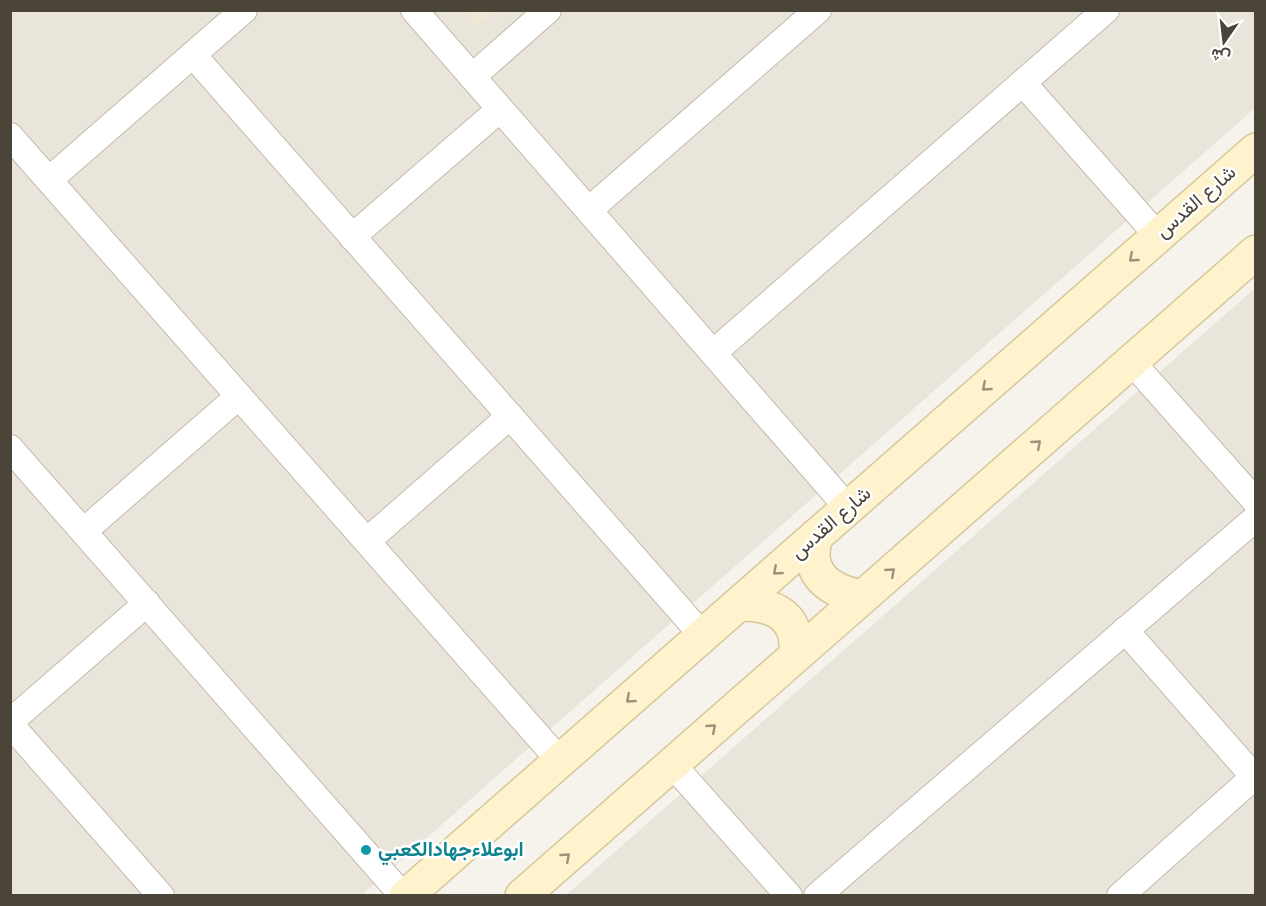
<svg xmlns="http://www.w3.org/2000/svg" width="1266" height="906" viewBox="0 0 1266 906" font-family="'Source Sans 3',Vazirmatn,sans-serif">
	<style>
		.residential { fill: #eae5da }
		.education { fill: #efe8d6 }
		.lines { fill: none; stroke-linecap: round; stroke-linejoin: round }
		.minor-casing { stroke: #c2bbae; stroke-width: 28 }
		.secondary-casing { stroke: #d6c79b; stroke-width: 36 }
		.minor { stroke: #fff; stroke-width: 26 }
		.secondary { stroke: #fff3cd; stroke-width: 33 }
		.oneway { stroke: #9c937c }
		.culture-dot { fill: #0f9aa8; stroke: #fff; stroke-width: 2 }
		.labels { text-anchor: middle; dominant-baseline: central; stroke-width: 5; stroke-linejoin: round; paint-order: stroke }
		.street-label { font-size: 20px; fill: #4b4439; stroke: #fff }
		.culture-label { font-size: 20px; font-weight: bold; fill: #0d838f; stroke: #fff; text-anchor: start }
	</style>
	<rect width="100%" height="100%" fill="#f6f3ec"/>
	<g class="residential">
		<path d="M10,11H1255V108L362,895H11Z"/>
		<path d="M1255,288V895H566Z"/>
	</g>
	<path class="education" d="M463,11H496L477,27Z"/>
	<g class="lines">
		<g class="minor-casing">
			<g id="minor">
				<path d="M414,10L848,508"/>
				<path d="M193,55L703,636"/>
				<path d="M472,77L548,10"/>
				<path d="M1023,83L1158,236"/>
				<path d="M10,136L560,761"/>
				<path d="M49,180L244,10"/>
				<path d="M589,210L818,10"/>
				<path d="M352,237L500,109"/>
				<path d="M713,353L1106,10"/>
				<path d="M1131,361L1256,502"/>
				<path d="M10,448L403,896"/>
				<path d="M84,531L239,396"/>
				<path d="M367,541L510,416"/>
				<path d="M1125,630L1256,779"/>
				<path d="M10,722L147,603"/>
				<path d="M10,724L161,896"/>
				<path d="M672,764L789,896"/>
				<path d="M817,896L1256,518"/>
				<path d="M1120,896L1254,777"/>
			</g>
		</g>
		<g class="secondary-casing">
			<g id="secondary">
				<path d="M815,537C814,543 813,550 813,557C815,583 840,593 862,597"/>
				<path d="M739,604C762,604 788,608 795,635C796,641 796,648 797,654"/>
				<path d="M406,896L1256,150"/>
				<path d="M522,896L1256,252"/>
			</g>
		</g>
		<use href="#minor" class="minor"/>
		<use href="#secondary" class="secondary"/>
	</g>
	<defs><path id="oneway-chevron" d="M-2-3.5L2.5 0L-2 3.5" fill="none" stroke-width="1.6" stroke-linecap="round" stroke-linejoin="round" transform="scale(1.5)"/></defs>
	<g class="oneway">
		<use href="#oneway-chevron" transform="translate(1133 258) rotate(139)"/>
		<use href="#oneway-chevron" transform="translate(986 387) rotate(139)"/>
		<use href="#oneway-chevron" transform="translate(1037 444) rotate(-41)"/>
		<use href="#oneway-chevron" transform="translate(777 571) rotate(139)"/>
		<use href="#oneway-chevron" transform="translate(891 572) rotate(-41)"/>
		<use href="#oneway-chevron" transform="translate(630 699) rotate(139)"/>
		<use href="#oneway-chevron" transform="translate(712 728) rotate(-41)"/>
		<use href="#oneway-chevron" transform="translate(566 857) rotate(-41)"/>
	</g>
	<circle class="culture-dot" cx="366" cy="850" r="6"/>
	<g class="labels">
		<g class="street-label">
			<text transform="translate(1196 202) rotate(-41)">شارع القدس</text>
			<text transform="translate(831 523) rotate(-41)">شارع القدس</text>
		</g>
		<g class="culture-label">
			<text x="378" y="850">ابوعلاءجهادالكعبي</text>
		</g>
	</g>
	<rect width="1266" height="906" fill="none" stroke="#4b4439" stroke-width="24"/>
	<g transform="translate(1224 42) rotate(194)" stroke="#ffffff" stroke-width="4.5" paint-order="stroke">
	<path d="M0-4.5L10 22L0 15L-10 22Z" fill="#4b4439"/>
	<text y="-9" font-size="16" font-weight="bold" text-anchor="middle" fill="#4b4439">ش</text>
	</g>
</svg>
